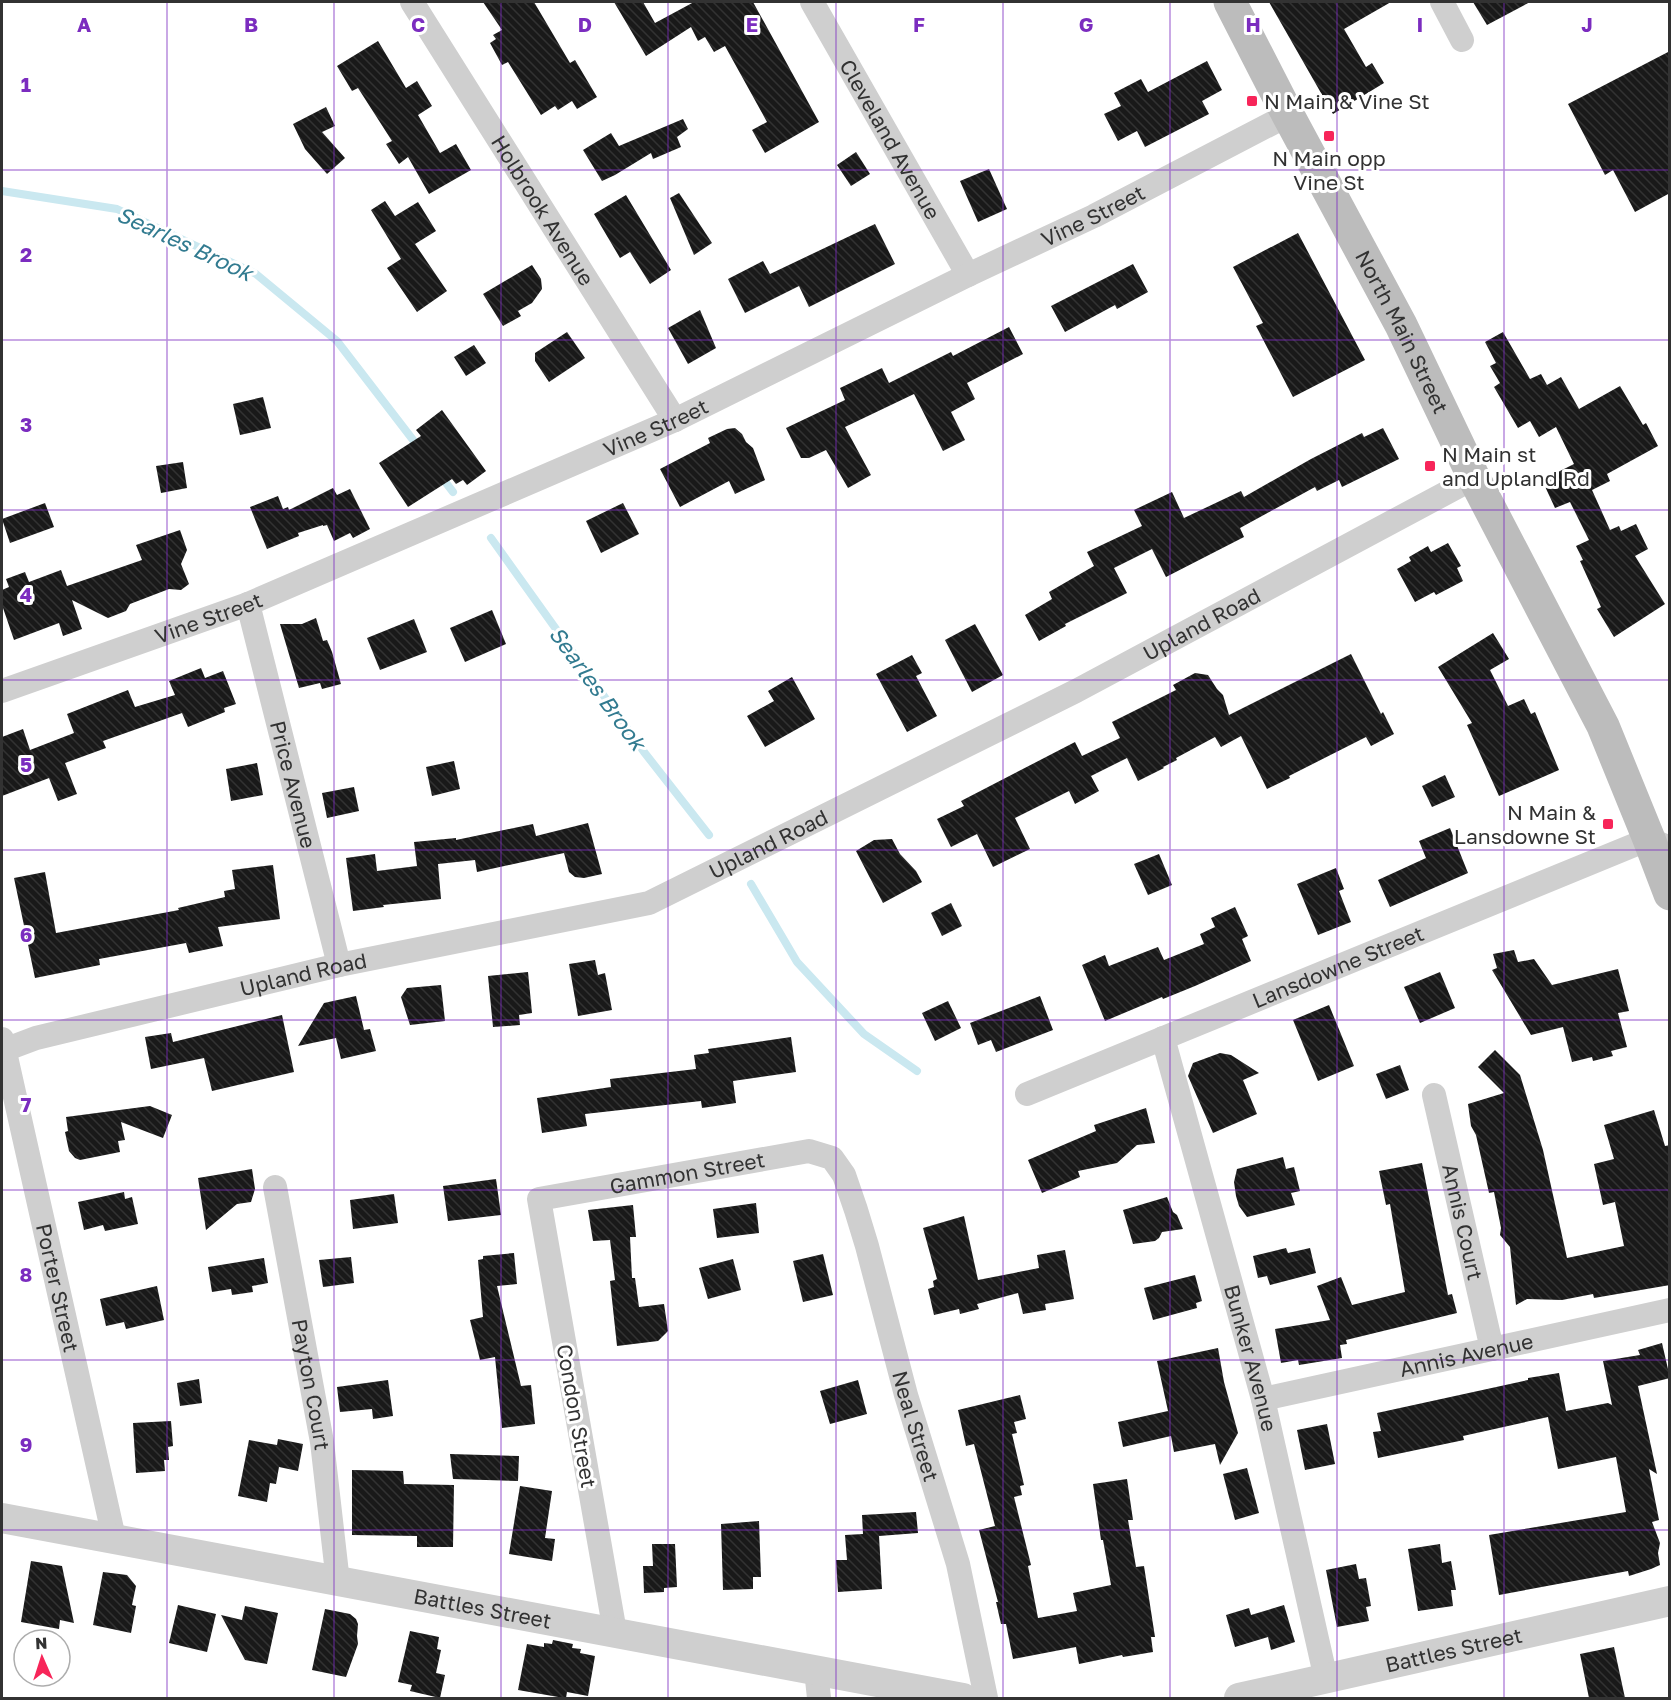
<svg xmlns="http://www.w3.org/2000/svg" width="1671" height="1700" viewBox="0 0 1671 1700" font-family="'Golos Text',sans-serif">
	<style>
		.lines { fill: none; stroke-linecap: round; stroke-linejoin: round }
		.stream { stroke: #cae8f0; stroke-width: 8 }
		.building { fill: url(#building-back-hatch) }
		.minor { stroke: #cfcfcf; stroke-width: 24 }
		.tertiary { stroke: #cfcfcf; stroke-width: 30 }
		.secondary { stroke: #bcbcbc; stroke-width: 33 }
		.grid { fill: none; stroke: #7b2cbf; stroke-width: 1.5; stroke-opacity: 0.55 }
		.poi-dot { fill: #f72559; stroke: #fff; stroke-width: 2 }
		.labels { text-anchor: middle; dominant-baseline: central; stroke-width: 6; stroke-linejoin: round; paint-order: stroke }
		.poi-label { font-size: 21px; fill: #323232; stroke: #fff; text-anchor: start }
		.street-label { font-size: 21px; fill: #323232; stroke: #fff }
		.water-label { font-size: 22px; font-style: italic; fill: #327b90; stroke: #fff }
		.grid-label { font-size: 20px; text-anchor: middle; font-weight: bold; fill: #7b2cbf; stroke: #fff; stroke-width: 6; stroke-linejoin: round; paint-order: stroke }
	</style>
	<defs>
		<pattern id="building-back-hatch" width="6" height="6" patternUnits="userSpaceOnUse" patternTransform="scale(1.5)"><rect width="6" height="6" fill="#191919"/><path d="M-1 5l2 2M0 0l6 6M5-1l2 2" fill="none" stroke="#323232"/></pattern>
	</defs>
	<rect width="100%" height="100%" fill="#fff"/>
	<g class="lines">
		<g class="stream">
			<path d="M2,191L117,209L256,274L337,341L420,449"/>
			<path d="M440,475L453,492"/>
			<path d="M491,538L644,752L709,835"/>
			<path d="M751,884L797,962L864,1034L917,1071"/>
		</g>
	</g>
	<g class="building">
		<path d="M483,2H534L570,63L575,60L597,97L577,109L572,101L558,110L555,106L541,115L508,62L502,65L490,43L496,39L493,35L502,30Z"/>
		<path d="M614,2H643L655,23L694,2H753L819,122L765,153L752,130L767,122L725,46L714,52L705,37L698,41L691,27L646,56Z"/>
		<path d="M1269,2H1391L1344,29L1366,67L1372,63L1384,83L1333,114Z"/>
		<path d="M1473,2H1530L1487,25Z"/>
		<path d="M378,41L406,88L417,81L432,106L418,115L440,153L456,144L471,170L429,194L408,157L399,164L386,144L392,141L358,88L352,91L337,66Z"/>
		<path d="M1670,51V193L1635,212L1613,170L1605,175L1568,104Z"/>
		<path d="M1207,61L1222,90L1202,101L1209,114L1145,147L1137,131L1118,141L1104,114L1121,106L1114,93L1141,79L1148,92Z"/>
		<path d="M326,107L335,126L322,132L345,158L327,174L305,149L293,124Z"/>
		<path d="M683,119L688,129L677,137L681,147L653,159L651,153L615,175L602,181L583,150L611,133L619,146Z"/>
		<path d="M856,152L870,174L851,186L837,165Z"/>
		<path d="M989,169L1007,209L978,222L960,181Z"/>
		<path d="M679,193L712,243L694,255L670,198Z"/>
		<path d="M626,195L671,270L650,284L630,252L620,258L594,214Z"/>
		<path d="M385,201L395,216L418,202L436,231L415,244L447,291L417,312L387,268L401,259L371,210Z"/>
		<path d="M875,224L895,264L809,307L799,286L745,313L728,279L763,261L770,274Z"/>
		<path d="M1298,233L1365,360L1293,397L1256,326L1263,323L1233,267Z"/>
		<path d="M1133,264L1148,292L1117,309L1115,305L1065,332L1051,306Z"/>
		<path d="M532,265L541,279L542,289L532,303L518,311L521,316L503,326L483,294Z"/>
		<path d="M700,310L716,348L688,364L668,328Z"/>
		<path d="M1009,327L1023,354L967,383L975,399L951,412L965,440L943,451L914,394L845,427L871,475L848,488L826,450L809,458H801L786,428L845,400L840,388L882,368L889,383L951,352L953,356Z"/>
		<path d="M567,332L585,358L549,382L535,361V353Z"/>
		<path d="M1503,332L1530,379L1541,374L1547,385L1561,377L1579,409L1620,386L1643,425L1646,423L1658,446L1607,474L1610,481L1592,490L1610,530L1619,526L1621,531L1636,524L1648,549L1635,556L1665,604L1614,637L1597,609L1601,607L1580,561L1583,560L1576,546L1589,540L1570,502L1555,508L1542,480L1574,464L1556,427L1539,437L1530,421L1518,428L1494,387L1500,383L1490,366L1496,363L1485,342Z"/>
		<path d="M474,345L486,363L466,376L454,357Z"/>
		<path d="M263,397L271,428L240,435L233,404Z"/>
		<path d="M442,410L486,471L467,485L463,480L456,484L452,479L408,507L379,463L421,436L416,430Z"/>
		<path d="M735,428L742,434L746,442L753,448L765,480L735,494L729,481L680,507L660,469L710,443L708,438L727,429Z"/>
		<path d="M1383,428L1399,459L1342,487L1339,480L1317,491L1315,487L1240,528L1244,537L1166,577L1152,549L1114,568L1127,593L1065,624L1066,626L1039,641L1025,615L1052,599L1049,592L1094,566L1087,552L1142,526L1134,510L1172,492L1184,518L1241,491L1244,497L1311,459L1362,433L1364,437Z"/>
		<path d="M183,462L187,488L161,493L156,466Z"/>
		<path d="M333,488L337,495L350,489L370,529L353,538L350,533L334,541L327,525L323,526V525L298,533L299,536L267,549L250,507L278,496L283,509L288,507L289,510Z"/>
		<path d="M45,503L54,527L10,543L2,519Z"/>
		<path d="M623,503L639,534L601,553L586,521Z"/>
		<path d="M180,530L187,550L181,564L189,584L181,590L169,589L130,604L126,611L108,618L72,600L82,629L63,636L59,623L14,640L2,605V590L9,587L6,579L25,572L29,582L61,570L67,586L142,560L136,545Z"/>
		<path d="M1448,543L1461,566L1457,568L1463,581L1436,595L1434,592L1415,602L1397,569L1411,561L1409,557L1428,546L1431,552Z"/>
		<path d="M492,610L506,644L465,662L450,628Z"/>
		<path d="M316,618L323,641L327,640L332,652L341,684L322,689L320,683L299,688L280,624H302Z"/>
		<path d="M414,619L427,652L380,670L367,638Z"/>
		<path d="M975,624L1003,675L972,692L945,640Z"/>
		<path d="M1493,633L1509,659L1490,670L1508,706L1524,699L1531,714L1535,712L1559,770L1499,796L1467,725L1472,723L1438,667Z"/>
		<path d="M1351,654L1381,714L1383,712L1394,734L1371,746L1366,737L1289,776L1290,778L1267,789L1241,736L1221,747L1215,737L1176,758L1177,760L1163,767L1164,768L1138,781L1127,758L1091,776L1099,791L1075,804L1069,791L1015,818L1030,849L993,867L977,834L951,847L937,819L964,806L961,801L1075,742L1082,756L1120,738L1112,722L1176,690L1173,685L1195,673L1208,675L1217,689L1223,695L1229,715Z"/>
		<path d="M912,655L922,673L916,676L937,716L907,732L876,674Z"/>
		<path d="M201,668L205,678L223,671L236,704L224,708L225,712L188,727L182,713L103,741L106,748L65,763L77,794L58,801L49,778L2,796V737L23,729L30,750L74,733L67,714L128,690L135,707L175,695L169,681Z"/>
		<path d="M792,677L815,719L765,747L747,716L774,701L768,691Z"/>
		<path d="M454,761L460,789L432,796L426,767Z"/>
		<path d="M257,763L263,795L231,801L226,769Z"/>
		<path d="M1445,775L1455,797L1432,807L1422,786Z"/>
		<path d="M354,787L359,811L327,818L322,793Z"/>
		<path d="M588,823L602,874L584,878L575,877L569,872L564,853L477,872L475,860L438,864L441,899L383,905L384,907L353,911L346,858L375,854L377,871L417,866L414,842L456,838V840L533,824L536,836Z"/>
		<path d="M1450,828L1468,873L1390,907L1378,880L1426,858L1419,841Z"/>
		<path d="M892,839L900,854L916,871L922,882L883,903L856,851L874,840Z"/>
		<path d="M1159,854L1172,885L1148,895L1134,864Z"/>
		<path d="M273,865L280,919L218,927L223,946L189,953L186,943L99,959L100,965L35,978L14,878L45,872L56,933L179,910L178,908L225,897L224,891L235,889L232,870Z"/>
		<path d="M1336,868L1344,889L1339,891L1351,922L1318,935L1297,884Z"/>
		<path d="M951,903L962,926L942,936L931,913Z"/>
		<path d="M1235,907L1248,936L1242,939L1251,961L1195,986L1163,999L1162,997L1105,1021L1082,965L1105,955L1109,966L1158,947L1164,960L1204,944L1200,934L1215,927L1211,918Z"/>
		<path d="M1514,950L1518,962L1534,959L1552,985L1618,969L1629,1011L1618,1013L1627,1047L1611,1051L1613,1056L1593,1061L1592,1057L1572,1062L1563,1027L1531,1035L1492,970L1497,968L1493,954Z"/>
		<path d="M595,960L598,975L605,973L612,1010L578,1016L569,964Z"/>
		<path d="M528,972L532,1013L519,1015L520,1025L493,1027L488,976Z"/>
		<path d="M1440,972L1455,1008L1420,1023L1404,987Z"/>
		<path d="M441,985L445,1021L410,1025L401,997L407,988Z"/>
		<path d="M356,996L364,1030L370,1029L376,1051L341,1059L336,1038L298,1046L324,1003Z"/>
		<path d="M1040,996L1053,1030L996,1052L991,1040L978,1045L970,1023Z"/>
		<path d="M948,1001L961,1028L935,1041L922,1013Z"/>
		<path d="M1329,1005L1354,1066L1318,1081L1293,1020Z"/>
		<path d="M282,1015L294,1072L212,1091L204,1058L151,1069L145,1037L171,1033L173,1042Z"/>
		<path d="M791,1037L796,1072L733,1081L736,1103L702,1108L701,1101L585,1114L587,1126L542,1133L537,1098L611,1087L610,1079L696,1069L694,1055L709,1053L708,1049Z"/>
		<path d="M1495,1050L1520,1075L1543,1150L1567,1258L1624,1246L1615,1202L1603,1205L1594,1164L1614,1159L1604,1125L1654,1110L1665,1146L1670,1145V1285L1594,1298L1593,1294L1562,1300L1527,1299L1516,1305L1510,1247L1500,1235L1501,1228L1494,1192L1489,1193L1476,1135L1471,1126L1468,1104L1504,1093L1478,1067Z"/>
		<path d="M1220,1053L1231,1055L1259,1073L1243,1080L1257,1114L1213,1133L1188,1076L1193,1063Z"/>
		<path d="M1400,1065L1409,1090L1386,1099L1376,1074Z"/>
		<path d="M150,1106L172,1115L163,1138L121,1122L125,1140L118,1141L120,1152L80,1160L75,1158L69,1151L65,1132L68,1131L66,1117Z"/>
		<path d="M1146,1108L1155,1143L1137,1145L1117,1163L1078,1171L1080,1177L1042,1193L1028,1160L1096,1131L1094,1125Z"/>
		<path d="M1283,1157L1286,1169L1294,1167L1300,1191L1291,1193L1295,1205L1247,1217L1239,1206L1236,1196L1234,1182L1237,1169Z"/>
		<path d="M1422,1163L1448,1295L1452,1294L1457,1313L1346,1340L1347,1344L1340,1345L1342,1358L1299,1365L1298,1360L1281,1363L1275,1329L1330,1320L1317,1286L1341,1277L1352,1305L1405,1292L1390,1204L1386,1205L1379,1171Z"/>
		<path d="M252,1169L255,1189L251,1202L237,1204L206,1230L198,1178Z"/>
		<path d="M496,1179L501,1215L448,1221L443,1186Z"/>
		<path d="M124,1192L125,1199L132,1197L138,1224L105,1231L103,1225L84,1230L78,1202Z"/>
		<path d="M394,1194L398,1223L353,1229L350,1200Z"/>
		<path d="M1167,1197L1173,1212L1177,1215L1183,1229L1162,1232L1159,1238L1155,1241L1133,1244L1123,1210Z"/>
		<path d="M756,1203L759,1233L717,1238L713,1209Z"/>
		<path d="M633,1205L636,1237H630L632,1278H635L639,1307L664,1304L668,1331L658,1341L617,1346L610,1281L615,1280L610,1240L593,1241L588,1210Z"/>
		<path d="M964,1216L978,1280L1039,1268L1037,1255L1065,1250L1074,1299L1045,1304L1046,1310L1023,1314L1018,1293L977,1304L979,1309L960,1314L959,1309L934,1315L928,1289L934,1287L933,1281L937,1279L923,1228Z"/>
		<path d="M1286,1248L1288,1253L1310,1248L1316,1273L1270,1285L1267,1276L1258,1278L1253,1256Z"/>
		<path d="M514,1253L517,1284L497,1286L521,1386L531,1385L535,1424L502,1428L495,1357L480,1360L470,1320L483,1317L478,1260L483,1259V1256Z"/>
		<path d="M823,1254L833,1295L803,1302L793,1261Z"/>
		<path d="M351,1257L354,1283L323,1287L319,1260Z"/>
		<path d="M264,1258L268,1283L252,1286L253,1292L232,1295L231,1289L212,1292L208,1267Z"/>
		<path d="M733,1259L741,1290L708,1299L699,1268Z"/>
		<path d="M1195,1275L1202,1301L1196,1303L1197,1308L1153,1320L1144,1288Z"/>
		<path d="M157,1286L164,1320L126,1329L124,1322L106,1326L100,1299Z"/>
		<path d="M1662,1343L1670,1378L1638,1386L1657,1474L1649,1469L1659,1520L1652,1522L1660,1543L1658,1553L1660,1565L1651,1569L1629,1576L1628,1571L1499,1595L1489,1535L1626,1512L1616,1457L1558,1469L1548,1417L1463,1436L1464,1440L1378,1458L1373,1432L1381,1431L1377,1413L1528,1380V1378L1559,1373L1566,1411L1608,1403L1612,1405L1603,1361L1640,1355L1638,1350Z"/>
		<path d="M1218,1348L1224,1382L1238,1433L1220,1465L1215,1444L1174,1452L1171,1436L1123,1447L1118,1422L1168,1411L1157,1361Z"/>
		<path d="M199,1379L202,1403L180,1406L177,1383Z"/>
		<path d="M388,1380L393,1416L373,1419L372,1409L340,1412L337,1387Z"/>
		<path d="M858,1380L867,1414L830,1424L820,1391Z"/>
		<path d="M1020,1395L1026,1419L1014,1422L1017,1433L1012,1434L1024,1485L1020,1486L1022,1495L1014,1497L1031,1565L1028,1566L1038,1618L1077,1611L1073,1593L1111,1585L1103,1540H1101L1093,1484L1127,1479L1133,1520H1128L1136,1567L1144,1566L1155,1637H1151L1153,1652L1123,1657L1122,1655L1079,1664L1076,1647L1013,1659L1006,1624H1001L996,1602H998L979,1530L995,1526L974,1444L966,1446L958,1410Z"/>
		<path d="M171,1421L173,1446L168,1447L169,1460H164L165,1471L136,1473L133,1423Z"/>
		<path d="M1327,1424L1335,1464L1305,1470L1297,1430Z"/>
		<path d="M278,1439L303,1444L298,1471L279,1467L276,1484L270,1483L267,1502L238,1496L249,1440L277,1445Z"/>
		<path d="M450,1454L519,1456L518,1481L453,1479Z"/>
		<path d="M1247,1468L1259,1513L1235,1520L1223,1474Z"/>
		<path d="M352,1470L403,1471L404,1484L454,1485L453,1547H417V1536L352,1535Z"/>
		<path d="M520,1486L552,1491L545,1538L555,1539L552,1561L509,1554Z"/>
		<path d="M916,1512L918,1533L879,1536L882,1589L838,1592L836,1560H847L845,1535L863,1534L862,1515Z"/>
		<path d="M759,1521L761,1577H753V1589L723,1590L721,1524Z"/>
		<path d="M652,1544H675L677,1587L664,1588V1592L644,1593L643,1566H653Z"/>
		<path d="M1440,1544L1442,1563L1451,1561L1456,1590H1451L1453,1606L1418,1611L1408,1549Z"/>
		<path d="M31,1561L62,1566L74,1623L60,1620L59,1629L21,1622Z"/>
		<path d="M1356,1564L1359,1579L1366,1578L1371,1606L1366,1607L1369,1621L1337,1627L1326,1570Z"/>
		<path d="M103,1572L127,1575L136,1586L132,1605L136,1606L131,1633L93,1625Z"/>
		<path d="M178,1605L216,1614L207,1652L169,1643Z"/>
		<path d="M1284,1605L1295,1642L1271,1650L1268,1637L1235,1647L1226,1615L1249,1608L1251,1615Z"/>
		<path d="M245,1606L278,1613L267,1664L245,1660L221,1615L242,1620Z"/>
		<path d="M325,1609L350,1614L356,1619L358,1624L357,1636L358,1644L346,1677L312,1670Z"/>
		<path d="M410,1631L439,1637L437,1649L441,1650L436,1673L445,1675L440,1698L410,1691L412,1685L398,1682Z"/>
		<path d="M553,1640L573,1644L572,1648L581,1649L580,1653L595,1656L588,1696L567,1692L566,1698H564L518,1690L527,1644L544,1647V1643L552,1644Z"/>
		<path d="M1614,1647L1625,1698H1589L1580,1654Z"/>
	</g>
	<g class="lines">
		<g class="minor">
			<path id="s1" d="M412,2L675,420"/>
			<path id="s2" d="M812,2L968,275"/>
			<path d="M1442,2L1462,40"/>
			<path id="s3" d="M248,604L339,965"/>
			<path id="s4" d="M2,691L248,604L675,420L968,275L1094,216L1288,115"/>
			<path id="s5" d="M1163,1038L1263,1399L1326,1679"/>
			<path id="s6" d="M2,1039L114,1538"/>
			<path id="s7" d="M4,1050L36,1038L339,965L649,903L1076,691L1474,478"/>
			<path id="s8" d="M1027,1094L1649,839L1663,845"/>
			<path id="s9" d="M1434,1095L1492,1349"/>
			<path id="s10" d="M275,1187L322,1442L338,1582"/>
			<path id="s11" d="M1263,1399L1670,1310"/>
			<path id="s12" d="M615,1632L539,1199L809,1151L832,1158L844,1175L856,1210L867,1246L906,1395L958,1564L986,1698"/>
			<path d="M816,1670L819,1698"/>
		</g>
		<g class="tertiary">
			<path id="s13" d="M2,1518L963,1698"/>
			<path id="s14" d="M1239,1698L1670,1601"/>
		</g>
		<path class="secondary" id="s15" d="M1230,2L1288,115L1401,325L1474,478L1603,726L1649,839L1670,894"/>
	</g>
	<path class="grid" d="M167,2V1698M334,2V1698M501,2V1698M668,2V1698M836,2V1698M1003,2V1698M1170,2V1698M1337,2V1698M1504,2V1698M2,170H1670M2,340H1670M2,510H1670M2,680H1670M2,850H1670M2,1020H1670M2,1190H1670M2,1360H1670M2,1530H1670"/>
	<g class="poi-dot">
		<rect x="1246" y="95" width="12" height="12" rx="3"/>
		<rect x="1323" y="130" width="12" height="12" rx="3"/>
		<rect x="1424" y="460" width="12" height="12" rx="3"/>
		<rect x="1602" y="818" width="12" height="12" rx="3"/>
	</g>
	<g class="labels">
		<g class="poi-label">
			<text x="1264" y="101">N Main &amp; Vine St</text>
			<text x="1329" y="158" text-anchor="middle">N Main opp<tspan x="1329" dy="24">Vine St</tspan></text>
			<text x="1442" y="454">N Main st<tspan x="1442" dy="24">and Upland Rd</tspan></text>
			<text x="1596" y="812" text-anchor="end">N Main &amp;<tspan x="1596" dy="24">Lansdowne St</tspan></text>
		</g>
		<g class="street-label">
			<text stroke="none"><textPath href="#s2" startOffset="158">Cleveland Avenue</textPath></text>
			<text stroke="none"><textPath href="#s1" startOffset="246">Holbrook Avenue</textPath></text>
			<text stroke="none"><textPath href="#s4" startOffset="1191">Vine Street</textPath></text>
			<text stroke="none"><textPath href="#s15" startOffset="372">North Main Street</textPath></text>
			<text stroke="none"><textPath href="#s4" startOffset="705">Vine Street</textPath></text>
			<text stroke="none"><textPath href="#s4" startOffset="219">Vine Street</textPath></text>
			<text stroke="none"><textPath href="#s7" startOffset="1281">Upland Road</textPath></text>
			<text stroke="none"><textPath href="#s3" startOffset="186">Price Avenue</textPath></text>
			<text stroke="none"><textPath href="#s7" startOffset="795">Upland Road</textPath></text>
			<text stroke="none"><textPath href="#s8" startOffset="336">Lansdowne Street</textPath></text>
			<text stroke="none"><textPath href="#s7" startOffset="309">Upland Road</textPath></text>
			<text stroke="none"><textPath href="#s12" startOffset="590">Gammon Street</textPath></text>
			<text stroke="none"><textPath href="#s9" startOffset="130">Annis Court</textPath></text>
			<text stroke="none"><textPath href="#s6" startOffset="255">Porter Street</textPath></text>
			<text stroke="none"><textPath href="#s11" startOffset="208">Annis Avenue</textPath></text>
			<text stroke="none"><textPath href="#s5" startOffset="332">Bunker Avenue</textPath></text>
			<text stroke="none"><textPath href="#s10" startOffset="201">Payton Court</textPath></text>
			<text transform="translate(577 1416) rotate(80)">Condon Street</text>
			<text stroke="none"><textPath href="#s12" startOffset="1020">Neal Street</textPath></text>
			<text stroke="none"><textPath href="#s13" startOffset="489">Battles Street</textPath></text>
			<text stroke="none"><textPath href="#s14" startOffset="220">Battles Street</textPath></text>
		</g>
		<g class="water-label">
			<text transform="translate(185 243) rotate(25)">Searles Brook</text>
			<text transform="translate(598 688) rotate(54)">Searles Brook</text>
		</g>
	</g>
	<g class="grid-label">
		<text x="84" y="32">A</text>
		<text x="251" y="32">B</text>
		<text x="418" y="32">C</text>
		<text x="585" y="32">D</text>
		<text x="752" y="32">E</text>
		<text x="919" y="32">F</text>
		<text x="1086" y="32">G</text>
		<text x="1253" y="32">H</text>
		<text x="1420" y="32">I</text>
		<text x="1587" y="32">J</text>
		<text x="26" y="92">1</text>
		<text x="26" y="262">2</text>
		<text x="26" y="432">3</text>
		<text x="26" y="602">4</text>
		<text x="26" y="772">5</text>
		<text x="26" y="942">6</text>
		<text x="26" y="1112">7</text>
		<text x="26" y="1282">8</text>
		<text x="26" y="1452">9</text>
	</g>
	<rect width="1671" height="1700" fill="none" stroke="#323232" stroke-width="6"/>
	<g transform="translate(42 1658) rotate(357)"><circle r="28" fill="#ffffff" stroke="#adadad" stroke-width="1.5"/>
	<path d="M0-4.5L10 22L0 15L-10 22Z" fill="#f72559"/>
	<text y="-9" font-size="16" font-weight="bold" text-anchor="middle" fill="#323232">N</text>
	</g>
</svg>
